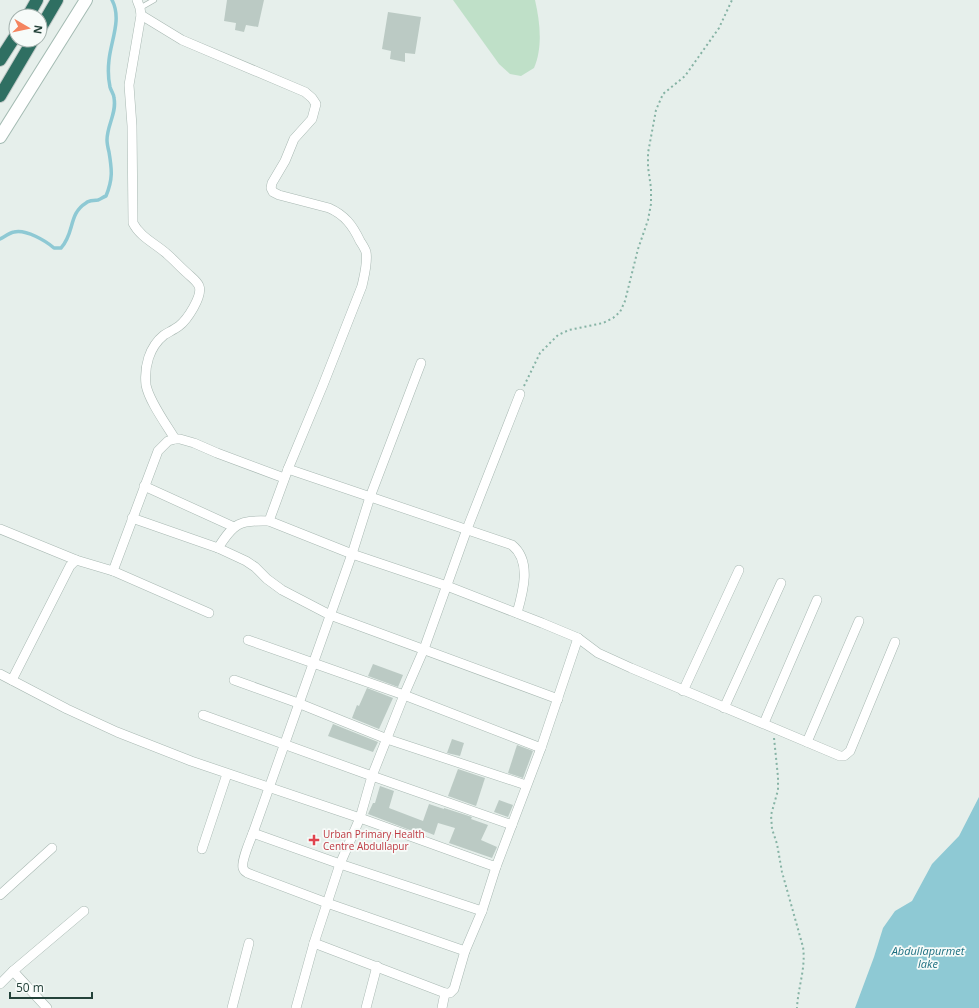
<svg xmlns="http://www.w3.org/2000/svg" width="979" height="1008" viewBox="0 0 979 1008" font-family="'Open Sans',sans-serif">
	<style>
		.green { fill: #bfe0c8 }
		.water { fill: #8ec9d4 }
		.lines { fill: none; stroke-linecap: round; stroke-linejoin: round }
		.stream { stroke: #8ec9d4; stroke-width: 3.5 }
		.building { fill: #bbcac4 }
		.lane-casing { stroke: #a8b8b2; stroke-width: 6 }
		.street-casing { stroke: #a8b8b2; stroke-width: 10 }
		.secondary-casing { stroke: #a4bbb3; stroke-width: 14 }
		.highway-casing { stroke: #c2cac8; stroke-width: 14 }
		.path { stroke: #86b3a5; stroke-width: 2; stroke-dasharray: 2 3; stroke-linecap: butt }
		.lane { stroke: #fff; stroke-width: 4.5 }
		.street { stroke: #fff; stroke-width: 9 }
		.secondary { stroke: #fff; stroke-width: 12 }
		.highway { stroke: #2f6f62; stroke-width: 12 }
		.health-dot { fill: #e0444e; stroke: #f7fbf9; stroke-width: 1.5 }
		.labels { text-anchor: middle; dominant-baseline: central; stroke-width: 3.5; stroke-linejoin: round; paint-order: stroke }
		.health-label { font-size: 10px; fill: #be3a42; stroke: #f7fbf9; text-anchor: start }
		.water-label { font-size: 11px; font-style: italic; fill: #1c6f80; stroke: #f7fbf9 }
	</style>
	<rect width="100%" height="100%" fill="#e6efeb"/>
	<path class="green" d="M453,0H535C540,22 543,47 534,68L521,76L510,74L499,64Z"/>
	<path class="water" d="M979,797V1008H855L874,957L883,928L895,911L912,901L932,864L959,836Z"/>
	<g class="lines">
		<path class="stream" d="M0,239C4,237 9,233 14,232C26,229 46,241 54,248H61C75,233 68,214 86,203C89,200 93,201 98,200C101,199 103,197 106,196C113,179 112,170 109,152C108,148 107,144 107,140C107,125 117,113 114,98C114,94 111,91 110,87C108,78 108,69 109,60C111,40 122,19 112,0"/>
	</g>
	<g class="building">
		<path d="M227,0H264L258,27L246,25L244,32L235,30L236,23L224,21Z"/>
		<path d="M388,12L421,17L415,54L405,53V62L390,59L391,51L382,49Z"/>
		<path d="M373,664L403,675L398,687L368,676Z"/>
		<path d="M367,688L393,698L379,729L352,718L357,705L359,706Z"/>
		<path d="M333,724L378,742L373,752L328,736Z"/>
		<path d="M452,739L464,743L460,756L447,753Z"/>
		<path d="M517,745L533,751L523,778L508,773Z"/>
		<path d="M458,769L485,778L476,806L448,796Z"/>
		<path d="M380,786L394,791L389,808L423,821L429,804L444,809V808L472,817L471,819L488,825L481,840L497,847L492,858L449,843L455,828L438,823L434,835L417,828L415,832L368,814L373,803H375Z"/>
		<path d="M499,800L513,805L508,817L494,812Z"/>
	</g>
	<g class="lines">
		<g class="lane-casing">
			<path id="lane" d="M140,8L154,0"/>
		</g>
		<g class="street-casing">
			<g id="street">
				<path d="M137,0L140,8L141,15L129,85L132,126L133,223C140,237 156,244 167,254C174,260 180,267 187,273C191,277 197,281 199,286C203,296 187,320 179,326C175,329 169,332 164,335C149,347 144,367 146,385C149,401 166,424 175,439"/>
				<path d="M141,15L182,40L305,92L312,98L316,104L312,119L294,139L285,161L272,183L271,188L273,192L279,195L329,208C345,215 353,226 360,241C362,244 365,249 366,252C368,263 364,276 362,286L323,385L288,469L269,521"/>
				<path d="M421,363L370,497L352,554L253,833C250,841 241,861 243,868C244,872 247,873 250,874L327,903L465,951L482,911L496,867"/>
				<path d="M288,469L512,545C532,561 523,592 517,613"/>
				<path d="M144,486L234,527"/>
				<path d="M132,518L218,548L246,561L255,567L267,579L282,590L330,615L558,699"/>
				<path d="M0,529L76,560"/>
				<path d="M218,548C234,523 239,520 269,521L352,554L447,586L542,623L578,638L598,653L631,668L840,756H844L850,751L895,642"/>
				<path d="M113,571L209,613"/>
				<path d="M248,640L404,695L541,748"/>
				<path d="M0,674L67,709L117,732L191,761L360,818L496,867L541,748L578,638"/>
				<path d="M12,680L70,566L76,560L113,571L158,451L168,441L175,439H180L194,443L217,453L284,478"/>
				<path d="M234,680L298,703L387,739L526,785"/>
				<path d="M683,691L739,570"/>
				<path d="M724,708L781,583"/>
				<path d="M203,715L372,776L512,825"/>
				<path d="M764,723L817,600"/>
				<path d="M807,742L859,621"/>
				<path d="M253,833L340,864L482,911"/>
				<path d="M202,849L227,774"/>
				<path d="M0,895L52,848"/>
				<path d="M314,943L445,993L442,1008"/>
				<path d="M13,971L47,1008"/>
				<path d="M0,984L13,971L84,911"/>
				<path d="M445,993H450L454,989L465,951"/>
				<path d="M232,1008L249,943"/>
				<path d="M296,1008L314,943L340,864L360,818L372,776L404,695L424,649L467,529L520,394"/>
				<path d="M366,1008L377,966"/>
			</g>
		</g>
		<g class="secondary-casing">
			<path id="secondary" d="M0,137L86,0"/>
		</g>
		<g class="highway-casing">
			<g id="highway">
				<path d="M28,16L37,0"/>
				<path d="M40,29L57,0"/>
				<path d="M0,60L16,35"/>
				<path d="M0,96L33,40"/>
			</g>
		</g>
		<g class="path">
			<path d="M524,386L540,353L558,335L569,330L603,323L613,318L620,312L625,301L638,249L648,220L651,204V188L648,167V153L656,110L663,94L685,76L719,28L732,0"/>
			<path d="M774,738L778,777V790L771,815L772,829L777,844L782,872L803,947C806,968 798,987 797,1008"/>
		</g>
		<use href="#lane" class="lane"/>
		<use href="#street" class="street"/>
		<use href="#secondary" class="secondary"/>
		<use href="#highway" class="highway"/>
	</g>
	<path class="health-dot" d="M312 834h4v4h4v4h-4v4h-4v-4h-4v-4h4z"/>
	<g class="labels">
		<g class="health-label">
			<text x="323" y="834">Urban Primary Health<tspan x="323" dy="12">Centre Abdullapur</tspan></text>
		</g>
		<g class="water-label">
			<text x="928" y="950">Abdullapurmet<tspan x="928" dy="13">lake</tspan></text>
		</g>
	</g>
	<g transform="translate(28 28) rotate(99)"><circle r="19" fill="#f7fbf9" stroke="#a3b1ad"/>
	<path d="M0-3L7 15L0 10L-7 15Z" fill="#f4845f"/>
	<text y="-6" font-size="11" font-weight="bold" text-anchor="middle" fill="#24423a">N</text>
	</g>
	<path d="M10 992v6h82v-6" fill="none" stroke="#24423a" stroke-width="2"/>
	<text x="16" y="992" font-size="12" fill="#24423a" stroke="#f7fbf9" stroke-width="3" paint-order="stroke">50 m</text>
</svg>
